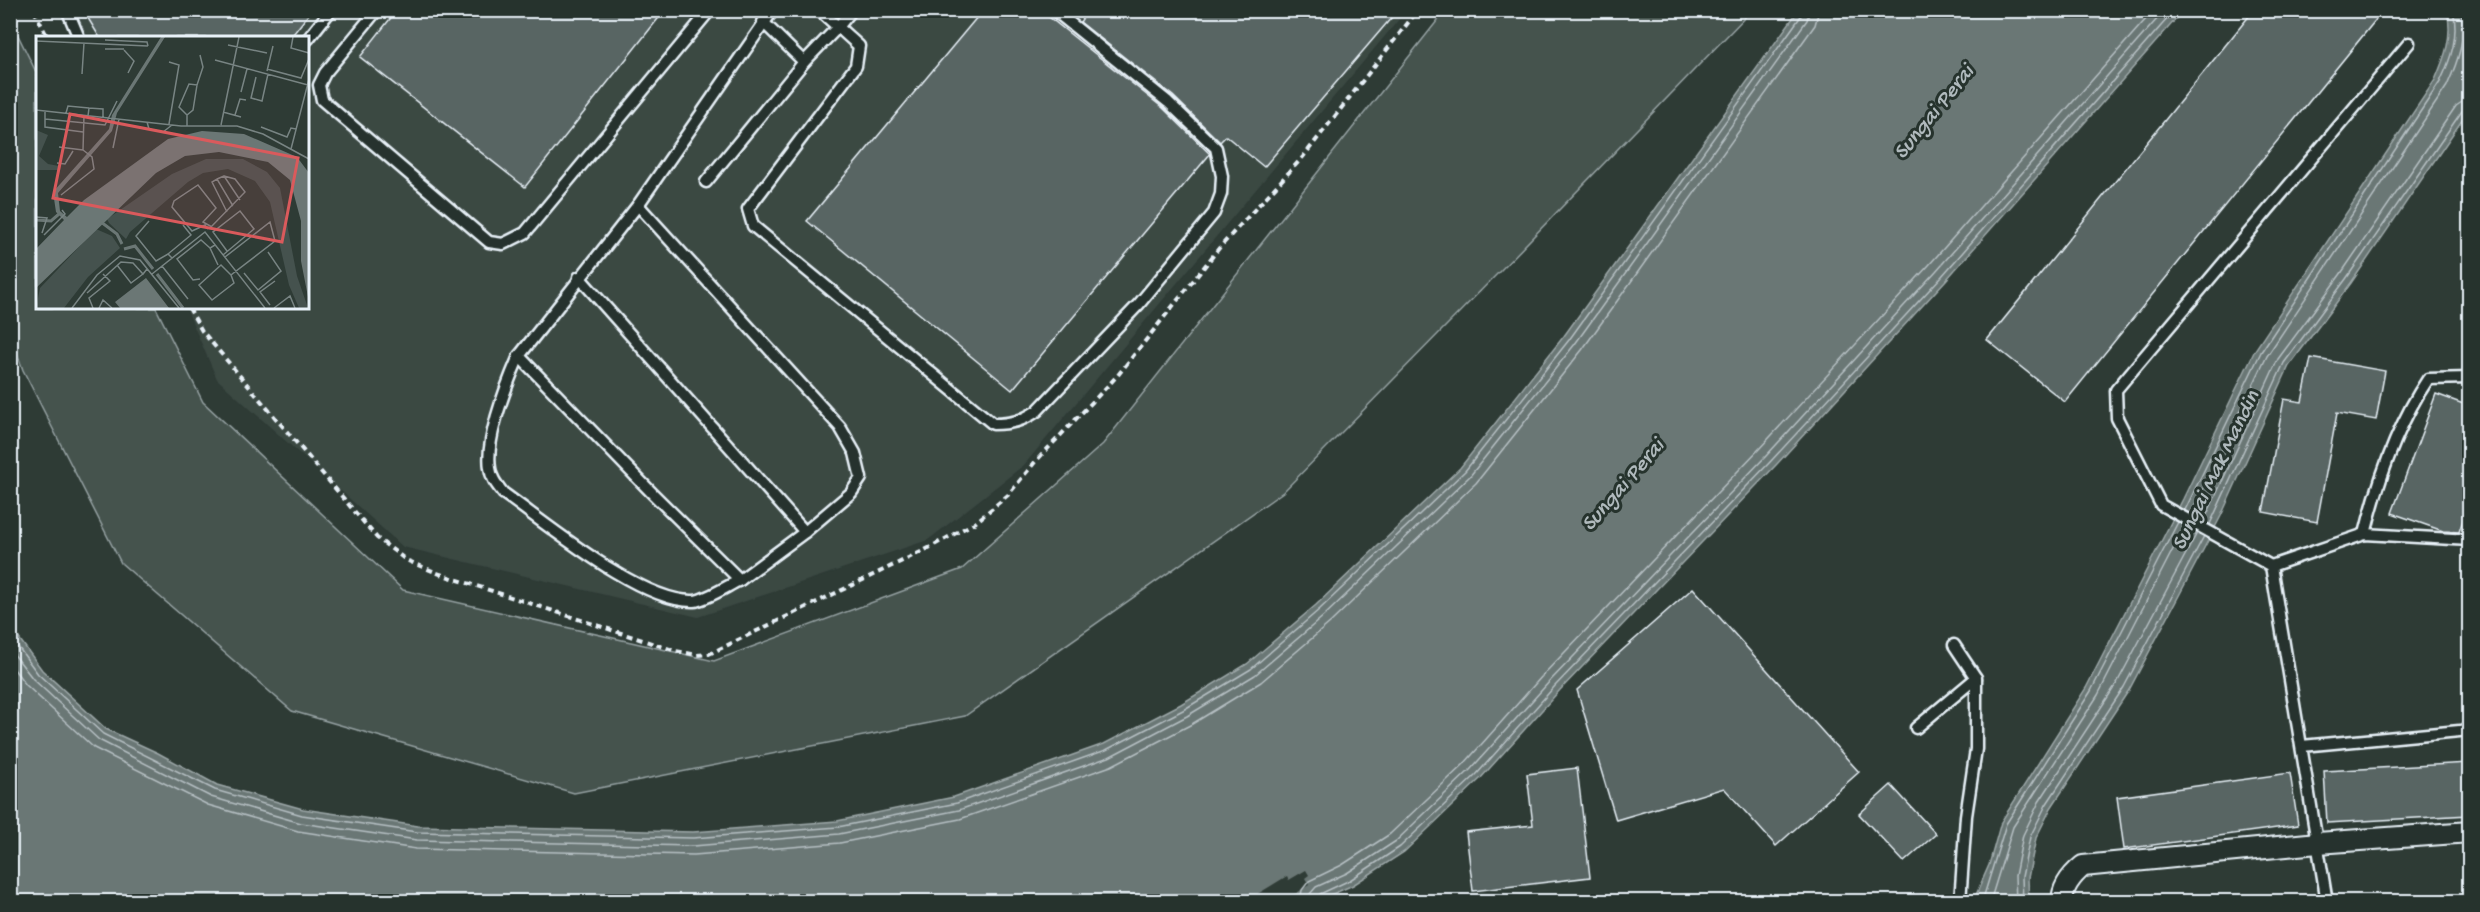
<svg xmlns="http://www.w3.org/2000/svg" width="2480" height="912" viewBox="0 0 2480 912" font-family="'Gochi Hand',sans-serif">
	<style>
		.built { fill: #3b4843 }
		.green { fill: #45524e; stroke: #96a2a3; stroke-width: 1.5 }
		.water { fill: #6b7775; stroke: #9da8a9; stroke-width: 1.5 }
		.pier { fill: #2e3b35 }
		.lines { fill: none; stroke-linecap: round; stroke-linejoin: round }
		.shore { stroke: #b6c0c4; stroke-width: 1.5 }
		.building { fill: #596563; stroke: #e8f1f8; stroke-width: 1.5 }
		.service-casing { stroke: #e8f1f8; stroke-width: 15 }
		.minor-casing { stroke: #e8f1f8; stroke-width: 24 }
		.path { stroke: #e8f1f8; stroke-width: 4; stroke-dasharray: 6 4.5; stroke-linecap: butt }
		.service { stroke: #26332d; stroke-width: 10 }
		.minor { stroke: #26332d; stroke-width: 20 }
		.labels { text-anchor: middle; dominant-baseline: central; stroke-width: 6; stroke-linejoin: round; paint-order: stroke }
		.water-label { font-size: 22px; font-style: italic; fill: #b0babd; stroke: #26332d }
		.inset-river { fill: none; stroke: #6b7775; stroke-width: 3 }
		.inset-road { fill: none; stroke: #788483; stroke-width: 1.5 }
		.view { fill: #da5a5c; fill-opacity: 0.15; stroke: #da5a5c; stroke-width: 3 }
		.inset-edge { fill: none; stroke: #e8f1f8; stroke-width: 3 }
	</style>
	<rect width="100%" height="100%" fill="#2e3b35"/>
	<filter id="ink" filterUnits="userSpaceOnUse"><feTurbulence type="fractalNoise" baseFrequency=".0167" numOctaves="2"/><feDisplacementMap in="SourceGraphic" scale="12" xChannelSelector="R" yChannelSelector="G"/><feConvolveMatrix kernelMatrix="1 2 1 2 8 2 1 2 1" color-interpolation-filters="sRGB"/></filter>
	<g filter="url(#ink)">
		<path class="built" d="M59,11H1406L1024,465L928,540L698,617L403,547L217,379L186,308H308V38L70,37Z"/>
		<path class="green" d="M1445,11H1751L1500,271L1283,492L965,716L574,793L292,711L121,563L23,370L11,336V21L37,74L38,308H156L203,402L403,590L714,661L962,569L1103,444Z"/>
		<g class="water">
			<path d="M1798,11H2183L1946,280L1776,465L1560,690L1480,779L1404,852L1353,885L1317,901H11L10,626L42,670L106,729L158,753L217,785L303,809L418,826L693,832L837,821L954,797L1104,744L1181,704L1247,664L1316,605L1460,468L1564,336Z"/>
			<path d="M2447,11H2469V110L2351,283L2289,366L2221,516L2129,690L2051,808L2036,838L2028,878L2029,901H1976V895L1989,865L2001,822L2086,688L2183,499L2255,350L2435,80C2445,57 2453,36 2447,11Z"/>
		</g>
		<path class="pier" d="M1306,870L1309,875L1305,878L1309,885L1289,898L1291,901H1246L1287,876L1289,880Z"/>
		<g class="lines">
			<g class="shore">
				<path d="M2185,510L2261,352L2440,82C2451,59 2459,36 2453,10"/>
				<path d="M2191,514L2267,356L2447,86C2458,61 2467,37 2461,10"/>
				<path d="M2204,521L2278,359L2340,275L2456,106L2462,102L2470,100"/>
				<path d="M2210,524L2284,363L2346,279L2462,111L2470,108"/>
				<path d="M10,636L38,674L103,734L215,790L302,815L417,832L693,838L838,827L957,803L1106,750L1183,710L1251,669L1320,609L1465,471L1569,340L1801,16L1802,10"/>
				<path d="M10,649L33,679L99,740L211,797L301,823L417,840L693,846L839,834L959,810L1109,757L1187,716L1255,675L1325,615L1470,476L1575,344L1807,20L1810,10"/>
				<path d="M10,664L26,685L94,748L208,805L298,831L416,849L694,855L840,843L960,819L1111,766L1192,724L1261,682L1331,622L1476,483L1582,350L1815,25L1819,10"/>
				<path d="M1300,902L1302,890L1309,881L1342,865L1390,834L1464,764L1543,675L1759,449L1929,265L2154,10"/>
				<path d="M1309,902L1310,894L1316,887L1347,873L1396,841L1470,770L1550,681L1766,456L1936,271L2165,10"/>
				<path d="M1316,902L1320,894L1350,880L1400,847L1476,775L1555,686L1771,461L1942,276L2175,10"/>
				<path d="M1982,902L2006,824L2091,691L2178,522"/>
				<path d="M1990,902L2013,827L2098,695L2185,526"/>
				<path d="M2016,902L2015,876L2023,835L2039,802L2117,683L2197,533"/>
				<path d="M2023,902L2022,877L2030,837L2046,805L2124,687L2204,536"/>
			</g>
		</g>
		<g class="building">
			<path d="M83,10H312L290,38H100Z"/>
			<path d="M397,10H665L525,187L360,57Z"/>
			<path d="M983,10H1040L1163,108L1210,154L1012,390L807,221Z"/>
			<path d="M1088,10H1398L1264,167L1226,136L1220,142L1173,96L1080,22Z"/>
			<path d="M2254,10H2369L2378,17L2065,402L1987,340Z"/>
			<path d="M2311,358L2385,371L2376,420L2337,413L2317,522L2263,512L2284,399L2302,402Z"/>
			<path d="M2436,394L2469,406V503L2459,532L2443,531L2392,513Z"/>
			<path d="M1693,588L1859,772L1776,846L1724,788L1616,820L1577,690Z"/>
			<path d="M2469,763V815L2327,823L2324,771Z"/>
			<path d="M1577,768L1590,877L1473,891L1466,832L1533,825L1527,774Z"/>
			<path d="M2290,773L2298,825L2124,849L2117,797Z"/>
			<path d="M1891,785L1936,834L1904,862L1859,814Z"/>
		</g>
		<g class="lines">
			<g class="service-casing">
				<g id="service">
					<path d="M70,10L69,14L79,38"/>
					<path d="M377,10L325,73L319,85L322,100L489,242L503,244L525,233L710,10"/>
					<path d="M819,10L838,27L852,10"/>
					<path d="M763,22L804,62"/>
					<path d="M308,39L331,10"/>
					<path d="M706,182L804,62L838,27L859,46L856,66L748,209L753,226L993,424C1011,424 1022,421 1037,411L1139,304L1214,213L1221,194L1222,176L1216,148L1168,102L1054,10"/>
					<path d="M579,277L805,532L851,493L861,478L855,453L840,427L638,205"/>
					<path d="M519,356L653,494L740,580L805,532"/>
					<path d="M2365,534C2378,481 2397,425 2428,379L2470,378"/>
					<path d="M2271,566L2365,534L2470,540"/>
					<path d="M740,580C729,585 706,600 694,601C641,603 547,524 503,493C497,485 491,478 490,468C485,438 507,384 519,356L638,205L773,10"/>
					<path d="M1954,645L1976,678V749L1966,816L1960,902"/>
					<path d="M1916,728L1976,678"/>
					<path d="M2302,746L2470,730"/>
					<path d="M2327,902L2271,566L2161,505L2117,418L2116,390L2409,43"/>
				</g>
			</g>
			<g class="minor-casing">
				<path id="minor" d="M2062,902C2062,887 2072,875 2083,866L2318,843L2470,832"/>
			</g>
			<g class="path">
				<path d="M34,10L48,38"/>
				<path d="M189,308L202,331L377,538L406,560L440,574L676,651L697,655L709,654L925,550L976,522L1008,495L1035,462L1118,375L1220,247L1303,157L1418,10"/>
			</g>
			<use href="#service" class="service"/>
			<use href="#minor" class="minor"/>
		</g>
	</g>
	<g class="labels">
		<g class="water-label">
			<text transform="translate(1935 113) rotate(-51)">Sungai Perai</text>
			<text transform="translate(2217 471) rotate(-64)">Sungai Mak Mandin</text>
			<text transform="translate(1624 486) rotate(-49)">Sungai Perai</text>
		</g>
	</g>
	<g transform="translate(36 36)">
		<rect width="273" height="273" fill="#2e3b35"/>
		<path d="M0,94L12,99L3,120L12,128L23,130V134H0ZM170,123H207L231,136L244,152L261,240L272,272H263L253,249L234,166L219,145L192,133L167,137L152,146L94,196L90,203L73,187L71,183L136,138ZM60,193L76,200L84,212L52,241L28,272H0L4,252Z" fill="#45524e"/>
		<path d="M125,1H129L81,77L76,95L22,157L24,175L31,181L48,164L132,103L166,95L208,98L261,121L273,137V266L265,225V185L254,144L232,126L183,116L149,120L120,137L0,252V213L28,184L20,176L17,156L73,93L76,79ZM110,242L133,272H84L79,266Z" fill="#6b7775"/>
		<path class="inset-river" d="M0,184L15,185L23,178M65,186L81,198L86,208M88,213L99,210L117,233M121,238L147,272"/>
		<path class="inset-road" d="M257,1L255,12L273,17M69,4L111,6L112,10M0,5L112,10M192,9L231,17M69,13H88M88,14L98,25L92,37M179,24L272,49M133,26L143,29L133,88M231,33L265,42L273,23M231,35L237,10M46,38L48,7M220,41L215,62L226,65L232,38M205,56L211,33M0,74L145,90H201L227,98L273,123M9,75V91L47,96M187,76L205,81M30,77L32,70L53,72M151,79L157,74L161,49M199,79L204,63L210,64M52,80L53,72L67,73V82M9,83L69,89L81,65M111,86L113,93L127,96L136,89M185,89L203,1M151,90V79L143,71L153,48L161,49L167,31L164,19M225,91L251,101L255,92L260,93M23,111L47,114M77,112L83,83M255,113L273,43M21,127L29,128L37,115M181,143L188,140L204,164M25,159L58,133L56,121L47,114L48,79M191,176L176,146L181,143L197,170M0,181L11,182L6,197M113,185L100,200L120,225L132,218L136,222M174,192L209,156L199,143L188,140M172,193L169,189L156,195L136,171L138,165L162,149L180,172L167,186L176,191M8,199L29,178L26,174M179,209L174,212L182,229M132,218L155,199L147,189M187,219L218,193L204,175L177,196L191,215M189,221L234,186L239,205L195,239L198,247L176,264L163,249L185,229L195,239M81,229L95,247L107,238M126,230L152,263M208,237L222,254L245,235L232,216M116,238L169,196L229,272M164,243L157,244L141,223L165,204L174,212M51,257L85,226L97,227L107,238L111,233M234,269L224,256L239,245M36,272L61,239L84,220L104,224L143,272M57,272L53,262L74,245L67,238M63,272L67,264L76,272M238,272L254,260L259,272"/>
		<path class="view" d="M34,78L262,122L246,206L17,162Z"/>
		<rect width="273" height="273" class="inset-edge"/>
	</g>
	<rect width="2480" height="912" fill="none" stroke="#26332d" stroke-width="36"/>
	<rect x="18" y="18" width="2444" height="876" fill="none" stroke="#e8f1f8" stroke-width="2" filter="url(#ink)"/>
</svg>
